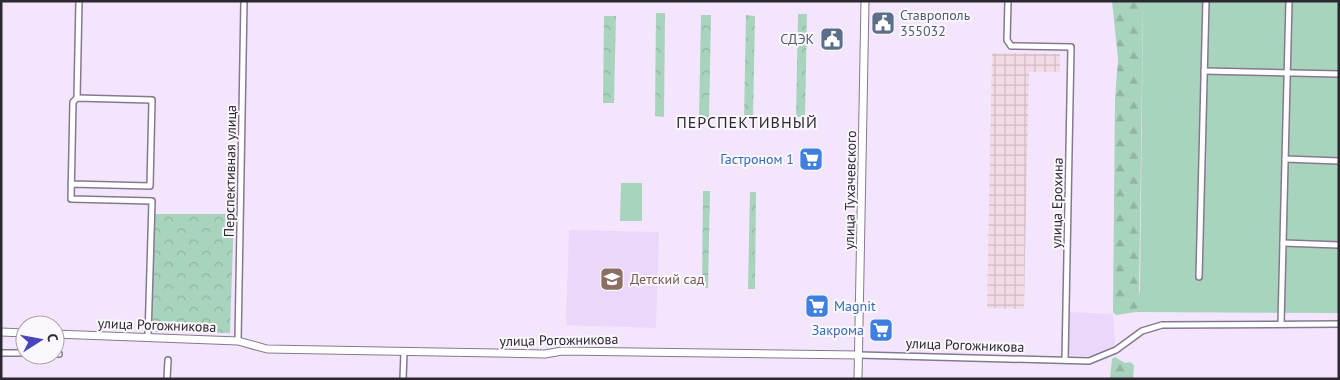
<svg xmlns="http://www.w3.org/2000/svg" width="1340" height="380" viewBox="0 0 1340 380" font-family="'PT Sans',sans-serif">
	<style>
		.built { fill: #ebd7fa }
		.industrial { fill: url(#industrial-grid) }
		.grass { fill: #a8d3bd }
		.forest { fill: url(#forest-firs) }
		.park { fill: url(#park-crowns) }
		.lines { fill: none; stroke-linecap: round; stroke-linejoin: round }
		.street-casing { stroke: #867891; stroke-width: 8 }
		.secondary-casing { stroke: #867891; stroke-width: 9 }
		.street { stroke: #fff; stroke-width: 5 }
		.secondary { stroke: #fff; stroke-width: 7 }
		.labels { text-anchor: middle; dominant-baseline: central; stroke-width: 4; stroke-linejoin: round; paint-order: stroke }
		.service-label { font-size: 14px; fill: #4e5e75; stroke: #fbf7fd; text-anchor: start }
		.shop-label { font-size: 14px; fill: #366cbe; stroke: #fbf7fd; text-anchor: end }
		.street-label { font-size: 14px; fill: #2d2731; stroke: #fbf7fd }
		.education-label { font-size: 14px; fill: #785e54; stroke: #fbf7fd; text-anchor: start }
		.quarter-label { font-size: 16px; letter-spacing: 1px; fill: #2d2731; stroke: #fbf7fd }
	</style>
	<defs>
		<pattern id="industrial-grid" width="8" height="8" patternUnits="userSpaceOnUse" patternTransform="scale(1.25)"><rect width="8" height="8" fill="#f2dae6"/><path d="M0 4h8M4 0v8" fill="none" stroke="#d0bbc6"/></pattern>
		<pattern id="forest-firs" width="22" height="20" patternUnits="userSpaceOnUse" patternTransform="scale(1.25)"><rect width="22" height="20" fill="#a8d3bd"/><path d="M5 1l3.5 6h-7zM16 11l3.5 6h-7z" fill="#91b5a3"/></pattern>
		<pattern id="park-crowns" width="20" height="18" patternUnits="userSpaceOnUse" patternTransform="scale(1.25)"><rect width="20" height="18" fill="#a8d3bd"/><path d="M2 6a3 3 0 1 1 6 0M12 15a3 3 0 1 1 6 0" fill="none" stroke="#91b5a3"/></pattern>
	</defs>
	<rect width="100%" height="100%" fill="#f3e6fc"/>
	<g class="built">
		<path d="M569,230L659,232L656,328L566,325Z"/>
		<path d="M1069,312L1113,314L1115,347L1102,354L1087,356L1068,355Z"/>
	</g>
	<path class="industrial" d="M992,53L1060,54V72H1029L1024,309L987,308Z"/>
	<g class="grass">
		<path d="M1143,1H1339V313L1136,312L1140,290Z"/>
		<path d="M621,183H642V221H620Z"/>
	</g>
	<g class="forest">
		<path d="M1112,1H1143L1139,303L1136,312L1116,315L1113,312L1115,99L1118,59Z"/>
		<path d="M1115,357L1125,363L1130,362L1134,365L1133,379H1110L1112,359Z"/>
	</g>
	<g class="park">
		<path d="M656,13H665L664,117L655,116Z"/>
		<path d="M798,14H807L805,117H796Z"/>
		<path d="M701,15H711L709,119L699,118Z"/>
		<path d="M746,15L755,16L753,119H744Z"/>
		<path d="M604,16H616L614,103H603Z"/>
		<path d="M703,191H710L708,288H702Z"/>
		<path d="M750,192H756L755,289H748Z"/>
		<path d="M154,214H234L230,333L157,332L154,331L152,320Z"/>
	</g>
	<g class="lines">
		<g class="street-casing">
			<g id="street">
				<path d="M1008,1L1007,40L1011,46L1071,47L1065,360"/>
				<path d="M1204,71L1339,74"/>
				<path d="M77,98L79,1"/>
				<path d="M1285,159L1339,161"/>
				<path d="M71,184L150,186L152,100L77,98L73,102L71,199L152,201L148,337"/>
				<path d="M1283,243L1339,245"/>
				<path d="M1199,277L1206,1"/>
				<path d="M1281,324L1289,1"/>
				<path d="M238,341L244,1"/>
				<path d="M1,353H25"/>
				<path d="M55,354H59"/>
				<path d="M859,355L1089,361L1116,350L1142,331L1162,325L1339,324"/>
				<path d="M167,379L168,360"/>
				<path d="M403,379L404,353"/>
			</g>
		</g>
		<g class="secondary-casing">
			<g id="secondary">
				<path d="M1,332L25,333"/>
				<path d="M55,334L238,341L267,349L545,354L562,351L859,355"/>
				<path d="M858,379L865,1"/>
			</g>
		</g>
		<use href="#street" class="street"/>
		<use href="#secondary" class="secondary"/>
	</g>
	<defs>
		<g id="civic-square" transform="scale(1.25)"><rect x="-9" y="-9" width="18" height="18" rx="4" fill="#5c6f8a" stroke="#fbf7fd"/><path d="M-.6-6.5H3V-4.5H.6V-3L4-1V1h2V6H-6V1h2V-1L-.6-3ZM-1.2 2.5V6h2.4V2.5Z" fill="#fff"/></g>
		<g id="supermarket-square" transform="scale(1.25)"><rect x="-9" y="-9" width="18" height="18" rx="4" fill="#3f7fe0" stroke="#fbf7fd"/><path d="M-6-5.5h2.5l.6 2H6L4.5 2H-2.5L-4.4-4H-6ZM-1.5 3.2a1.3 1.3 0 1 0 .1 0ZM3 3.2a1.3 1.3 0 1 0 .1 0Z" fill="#fff"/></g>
		<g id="school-square" transform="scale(1.25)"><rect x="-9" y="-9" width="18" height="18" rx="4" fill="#8d6e63" stroke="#fbf7fd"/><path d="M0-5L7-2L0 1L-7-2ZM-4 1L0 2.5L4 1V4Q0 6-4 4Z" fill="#fff"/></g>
	</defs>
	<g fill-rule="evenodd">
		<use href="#civic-square" x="883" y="23"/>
		<use href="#civic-square" x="832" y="39"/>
		<use href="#supermarket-square" x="811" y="159"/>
		<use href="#school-square" x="612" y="279"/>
		<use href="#supermarket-square" x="817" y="306"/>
		<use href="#supermarket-square" x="881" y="330"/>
	</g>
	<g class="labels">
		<g class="service-label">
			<text x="900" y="15">Ставрополь<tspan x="900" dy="16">355032</tspan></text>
			<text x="814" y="39" text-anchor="end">СДЭК</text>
		</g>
		<g class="shop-label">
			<text x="794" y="159">Гастроном 1</text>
			<text x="834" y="306" text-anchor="start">Magnit</text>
			<text x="864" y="330">Закрома</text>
		</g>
		<g class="street-label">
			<text transform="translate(230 171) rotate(-89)">Перспективная улица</text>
			<text transform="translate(850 190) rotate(-89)">улица Тухачевского</text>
			<text transform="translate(1057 203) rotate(-89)">улица Ерохина</text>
			<text transform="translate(157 325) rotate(2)">улица Рогожникова</text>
			<text transform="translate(559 340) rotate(-1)">улица Рогожникова</text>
			<text transform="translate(965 345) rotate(2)">улица Рогожникова</text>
		</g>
		<g class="education-label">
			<text x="630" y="279">Детский сад</text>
		</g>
		<g class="quarter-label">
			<text x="747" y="122">ПЕРСПЕКТИВНЫЙ</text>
		</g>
	</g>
	<rect width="1340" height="380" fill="none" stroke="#2d2731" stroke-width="5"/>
	<g transform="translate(40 340) rotate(79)"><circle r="24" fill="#fbf7fd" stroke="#a9a4ab"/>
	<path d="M0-4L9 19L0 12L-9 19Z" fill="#4645bb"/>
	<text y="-8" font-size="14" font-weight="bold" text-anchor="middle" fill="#2d2731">С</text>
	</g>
</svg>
